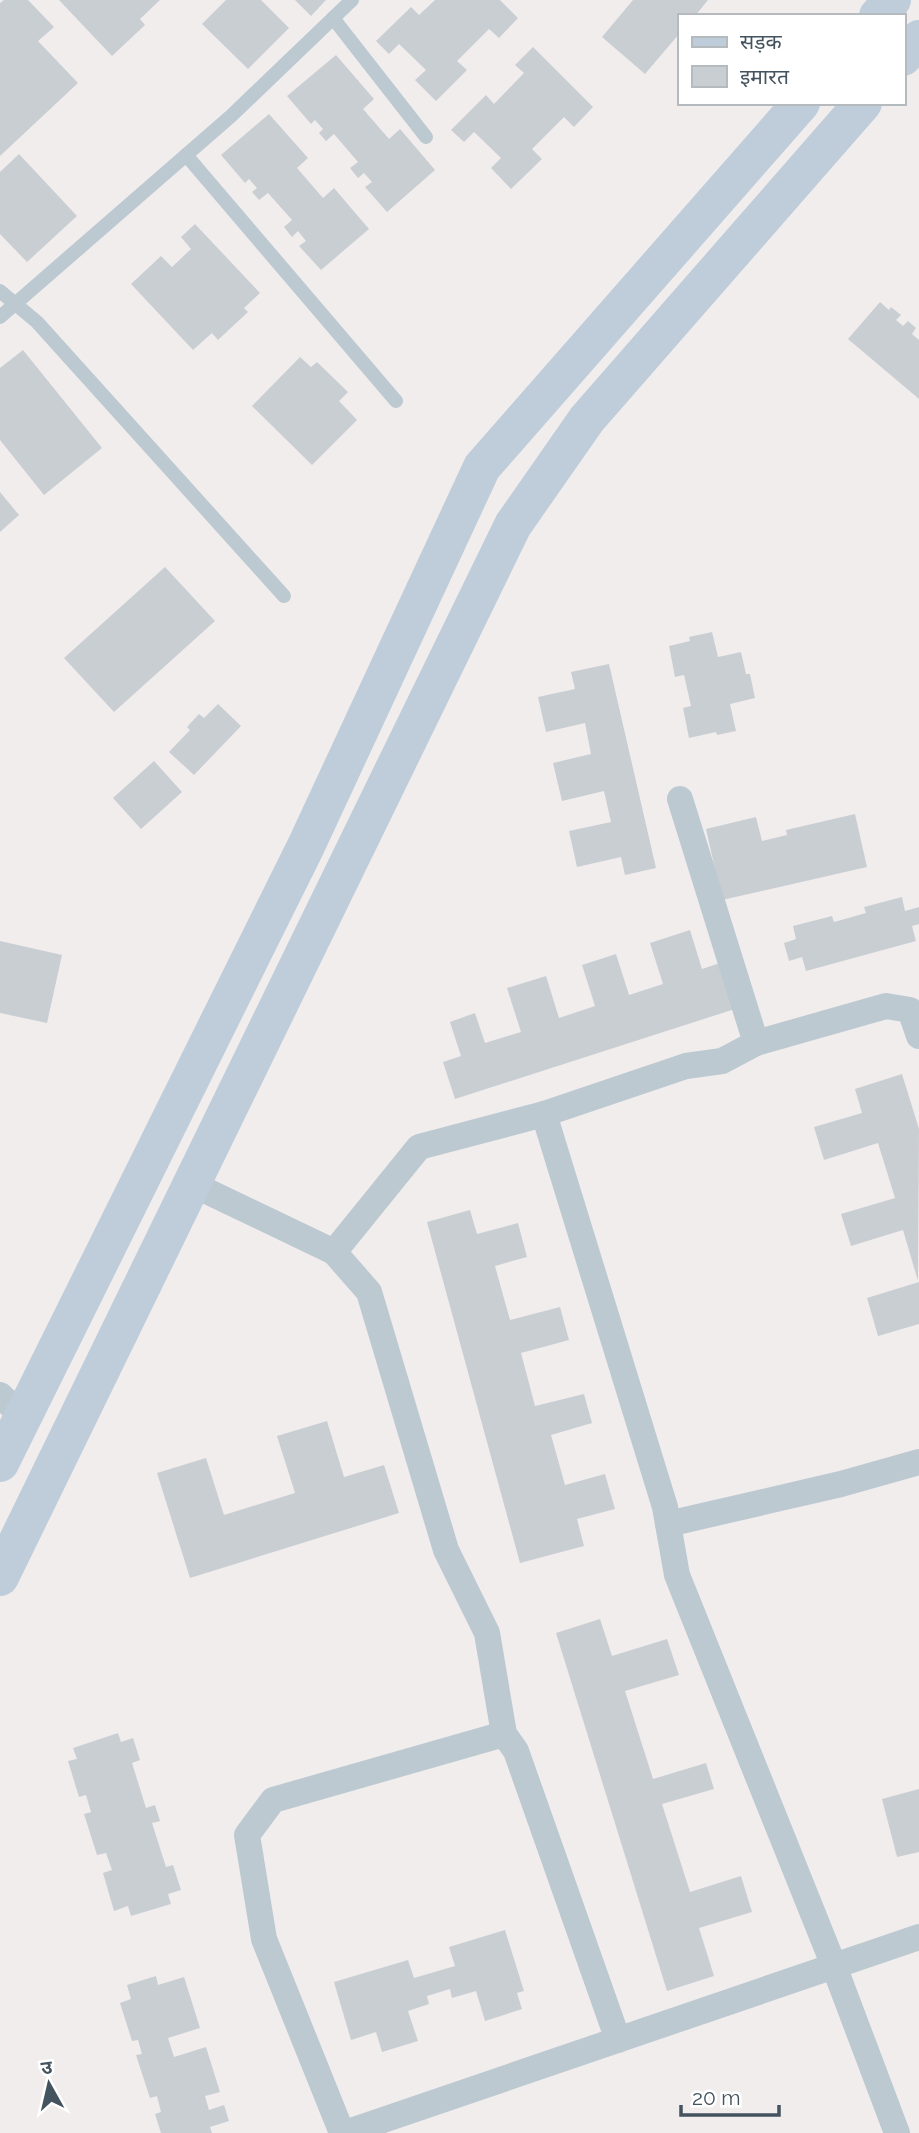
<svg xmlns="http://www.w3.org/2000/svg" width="919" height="2133" viewBox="0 0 919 2133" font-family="Raleway,'Noto Sans Devanagari',sans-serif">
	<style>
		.building { fill: #c9ced3 }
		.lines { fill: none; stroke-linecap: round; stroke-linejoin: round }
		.lane { stroke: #bcc9d1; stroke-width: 14 }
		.street { stroke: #bcc9d1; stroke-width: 26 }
		.secondary { stroke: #becdd9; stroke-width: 38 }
	</style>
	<rect width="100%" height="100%" fill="#f1eded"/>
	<g class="building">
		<path d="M4,0H28L54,27L38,41L78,83L0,156V3Z"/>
		<path d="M59,0H160L140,19L145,25L112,56Z"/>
		<path d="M226,0H261L289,28L248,69L202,24Z"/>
		<path d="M295,0H326L311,16Z"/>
		<path d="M435,0H500L518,18L499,38L489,29L457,61L467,70L436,101L415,80L426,70L399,44L389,54L376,41L411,7L419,15Z"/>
		<path d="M633,0H708L695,16H679V34L645,74L602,37Z"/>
		<path d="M533,47L593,107L574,127L564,117L532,149L542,159L511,189L491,168L501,158L474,132L464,142L451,130L486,95L494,104L524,73L515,65Z"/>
		<path d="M336,55L374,99L363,109L389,139L400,129L435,170L387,212L365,187L372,182L364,173L358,178L350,168L358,162L334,134L326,141L319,133L323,129L315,120L311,124L287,96Z"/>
		<path d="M269,114L308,158L297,168L323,198L334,188L369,229L321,270L299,246L306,241L298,231L292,237L284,227L292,220L268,193L259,200L252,192L257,188L249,179L245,183L221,155Z"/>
		<path d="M19,154L77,216L27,262L0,234V172Z"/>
		<path d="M195,224L260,293L244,308L248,312L218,340L212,333L193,350L131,284L161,256L172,267L191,249L181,237Z"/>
		<path d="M880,302L889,310L891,307L901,315L896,320L903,326L908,321L916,328L912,334L919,340V399L848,339Z"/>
		<path d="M23,350L102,448L44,495L0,440V368Z"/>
		<path d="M300,357L311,367L317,362L348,392L339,401L357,420L312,465L252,406Z"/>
		<path d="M0,492L19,515L0,532Z"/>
		<path d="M165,567L215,621L114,712L64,658Z"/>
		<path d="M712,632L718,657L741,652L746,674H750L755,698L730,704L736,731L717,735L716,732L689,738L683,708L691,706L684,675L675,677L669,646L690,641L689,637Z"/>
		<path d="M609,664L656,868L625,875L621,857L577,867L569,831L611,822L604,791L562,801L553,763L591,754L585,723L546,732L538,697L575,689L571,672Z"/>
		<path d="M218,704L241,726L194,775L169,752L190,730L187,727L199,714L204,718Z"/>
		<path d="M154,761L182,792L141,829L113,798Z"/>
		<path d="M855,814L867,867L722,900L706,829L756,817L762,841L787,835L786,830Z"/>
		<path d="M902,897L905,911L919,907V924L912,926L916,941L806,971L802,957L789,961L784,943L796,939L793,926L832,916L834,922L866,913L864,907Z"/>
		<path d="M690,930L702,969L723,962L738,1008L455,1099L443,1062L461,1056L450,1022L475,1013L485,1043L521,1032L507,988L546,976L559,1018L595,1006L582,965L616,954L629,995L663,984L650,943Z"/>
		<path d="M0,941L62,955L47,1023L0,1013Z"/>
		<path d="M902,1074L919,1129L918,1281L903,1230L851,1246L841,1214L895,1198L878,1143L824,1160L814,1127L862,1113L855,1089Z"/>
		<path d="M470,1210L477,1234L518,1223L527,1257L495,1266L510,1320L560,1307L569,1340L521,1353L535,1406L584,1394L592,1423L551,1435L565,1485L605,1474L615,1509L577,1519L584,1546L520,1563L427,1222Z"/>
		<path d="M919,1282V1324L878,1336L867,1298Z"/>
		<path d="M327,1421L344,1477L384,1465L399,1513L190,1578L157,1473L206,1458L224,1515L295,1493L277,1436Z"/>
		<path d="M600,1619L612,1656L667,1639L679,1675L625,1691L653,1779L706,1763L714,1789L662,1804L690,1892L741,1876L752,1912L699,1928L714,1976L667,1991L556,1633Z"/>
		<path d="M118,1733L121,1742L133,1738L140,1760L132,1763L146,1808L155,1805L160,1821L152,1823L166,1867L173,1865L181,1890L168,1894L171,1904L131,1916L128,1906L114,1911L103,1873L112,1870L106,1853L97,1855L84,1814L91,1812L86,1795L79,1797L68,1761L77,1759L73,1748Z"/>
		<path d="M919,1789V1852L897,1857L882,1799Z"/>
		<path d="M505,1930L524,1991L517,1993L522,2009L485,2021L476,1991L452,1998L450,1989L427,1996L429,2004L408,2011L418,2041L382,2052L376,2032L351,2040L334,1982L408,1960L414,1978L455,1966L449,1947Z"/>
		<path d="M156,1976L158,1985L184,1977L200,2028L168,2038L174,2057L206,2047L220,2092L205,2096L209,2110L224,2105L229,2121L210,2127L212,2133H161L155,2114L161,2112L157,2096L150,2098L136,2055L142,2054L138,2040L132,2041L120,2003L131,1999L127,1985Z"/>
	</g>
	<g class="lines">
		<g class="lane">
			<path d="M333,18L426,137"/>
			<path d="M186,155L396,401"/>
			<path d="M0,291L37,322L284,596"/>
			<path d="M0,317L231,116L352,0"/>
		</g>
		<g class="street">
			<path d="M680,799L756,1043"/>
			<path d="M544,1114L665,1507L677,1575L834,1966L897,2133"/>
			<path d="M192,1184L334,1252L369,1292L446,1550L487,1633L504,1734L516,1751L618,2040"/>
			<path d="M334,1252L419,1147L544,1114L686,1066L722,1061L756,1043L886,1006L910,1010L919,1036"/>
			<path d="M0,1395L23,1417"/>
			<path d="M668,1524L841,1484L919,1462"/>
			<path d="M342,2133L264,1939L247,1835L273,1800L504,1734"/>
			<path d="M345,2133L919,1937"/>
		</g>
		<g class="secondary">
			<path d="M878,16L892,0"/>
			<path d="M903,57L919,39"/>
			<path d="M0,1463L306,846L482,467L801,103"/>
			<path d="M0,1577L513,525L587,419L863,103"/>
		</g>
	</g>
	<rect x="678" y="14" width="228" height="91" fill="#ffffff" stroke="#b4babe" stroke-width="2"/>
	<rect x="692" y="37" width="35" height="10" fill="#becdd9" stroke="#b4babe" stroke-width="2"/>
	<text x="740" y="49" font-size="21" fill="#44535d">सड़क</text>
	<rect x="692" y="66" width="35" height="21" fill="#c9ced3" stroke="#b4babe" stroke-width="2"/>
	<text x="740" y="84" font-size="21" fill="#44535d">इमारत</text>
	<g transform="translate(49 2084) rotate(352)" stroke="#ffffff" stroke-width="5" paint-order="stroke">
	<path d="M0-5L12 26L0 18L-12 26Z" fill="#44535d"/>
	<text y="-10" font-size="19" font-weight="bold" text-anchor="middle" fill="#44535d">उ</text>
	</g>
	<path d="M681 2105v10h98v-10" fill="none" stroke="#44535d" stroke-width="3.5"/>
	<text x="692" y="2105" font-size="21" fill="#44535d" stroke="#ffffff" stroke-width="5" paint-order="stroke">20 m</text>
</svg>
